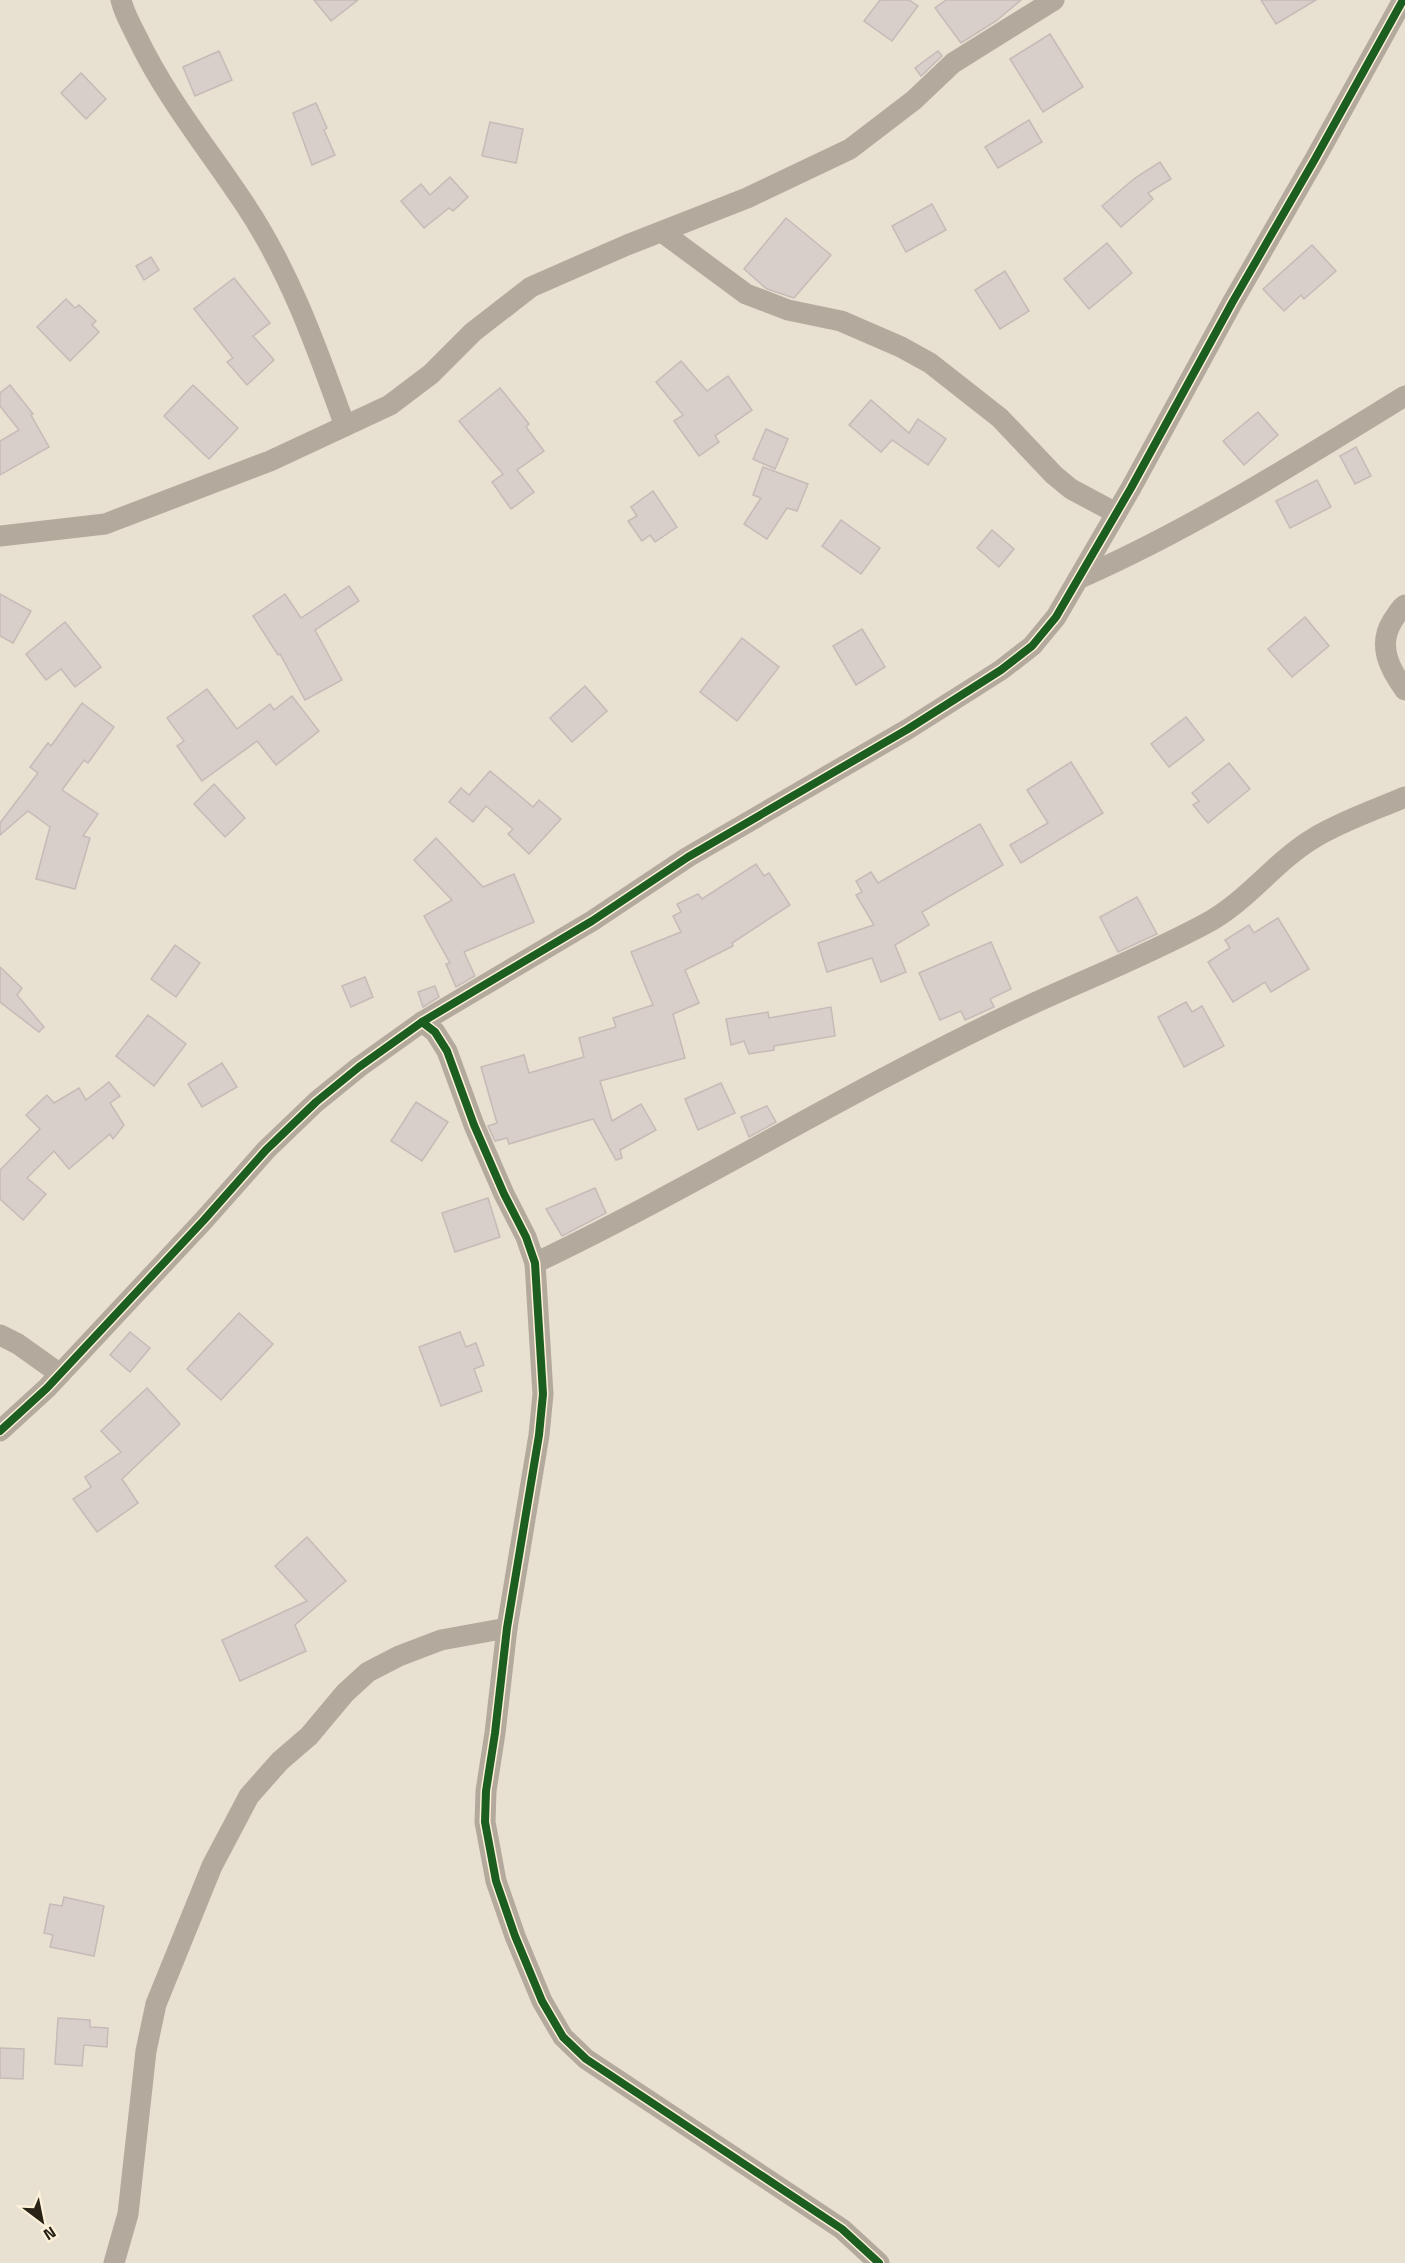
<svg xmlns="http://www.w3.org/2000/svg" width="1405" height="2263" viewBox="0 0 1405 2263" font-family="'Titillium Web',sans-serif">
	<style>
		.building { fill: #d8ceca; stroke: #c5bbb7; stroke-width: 1.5 }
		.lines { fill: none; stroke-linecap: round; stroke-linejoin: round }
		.minor { stroke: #b4a99d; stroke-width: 21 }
		.cycleway-casing { stroke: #fef1d9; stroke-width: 11 }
		.cycleway { stroke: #1b5e20; stroke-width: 8 }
	</style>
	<rect width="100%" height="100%" fill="#e8e0d0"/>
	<g class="building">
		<path d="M314,0H358L331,21Z"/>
		<path d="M880,0H909L918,6L892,41L864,21Z"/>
		<path d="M946,0H1021L996,21L961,43L935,8Z"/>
		<path d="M1261,0H1316L1276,24Z"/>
		<path d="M1050,34L1083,87L1043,112L1010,59Z"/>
		<path d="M219,51L232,80L195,96L183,67Z"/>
		<path d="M938,51L942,56L921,76L915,68Z"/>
		<path d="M81,73L106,99L86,119L61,93Z"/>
		<path d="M316,103L327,128L324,130L335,155L312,165L293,113Z"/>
		<path d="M1029,120L1042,142L998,168L985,147Z"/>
		<path d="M490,122L523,129L516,163L482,156Z"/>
		<path d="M1160,162L1171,179L1148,193L1153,199L1121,227L1102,206L1135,178Z"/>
		<path d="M450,177L468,197L453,211L449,208L424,228L401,201L421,184L430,195Z"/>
		<path d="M932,204L946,230L906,252L892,226Z"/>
		<path d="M786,218L831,255L794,298L767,289L744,269Z"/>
		<path d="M1107,243L1132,273L1089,309L1064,279Z"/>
		<path d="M1312,245L1336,271L1304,299L1301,295L1284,311L1263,289Z"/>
		<path d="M151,257L159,270L144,280L136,266Z"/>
		<path d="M1005,271L1029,311L1000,329L975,290Z"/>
		<path d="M234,278L270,323L253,336L274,360L247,385L227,362L233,358L194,309Z"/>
		<path d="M66,299L75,308L79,305L96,321L92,325L99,332L70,361L37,327Z"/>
		<path d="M681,361L707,391L728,376L752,410L715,436L719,442L699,456L674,421L683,415L656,382Z"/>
		<path d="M10,385L33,414L31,415L49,447L0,475V441L19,430L0,406V393Z"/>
		<path d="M193,385L238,428L209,459L164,416Z"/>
		<path d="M500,388L529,424L526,427L544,451L517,470L534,492L511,509L492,482L503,474L459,421Z"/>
		<path d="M871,400L909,433L918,419L946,439L928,465L892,440L881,452L849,425Z"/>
		<path d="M1258,412L1278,435L1244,465L1223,441Z"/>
		<path d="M766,429L788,439L775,469L753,459Z"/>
		<path d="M1356,447L1371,476L1355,484L1340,456Z"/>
		<path d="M763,467L808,484L797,511L787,508L767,539L744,524L761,498L753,495Z"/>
		<path d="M1317,480L1331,507L1290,528L1276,501Z"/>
		<path d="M653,491L677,527L655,542L650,535L642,541L628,521L637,516L631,507Z"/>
		<path d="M841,520L880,548L861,574L822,546Z"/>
		<path d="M992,530L1014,549L999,567L977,548Z"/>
		<path d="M349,586L359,601L315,630L342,680L305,700L280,654L278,655L253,616L285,594L301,618Z"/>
		<path d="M0,594L31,611L13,643L0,636Z"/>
		<path d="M1305,617L1329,646L1292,677L1268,649Z"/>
		<path d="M65,622L101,667L75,687L61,669L46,680L26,654Z"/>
		<path d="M862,629L885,667L856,685L833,646Z"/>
		<path d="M742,638L779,667L737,721L700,692Z"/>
		<path d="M585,686L607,711L572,742L550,718Z"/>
		<path d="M207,689L237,729L270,704L274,710L292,696L319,731L276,765L257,741L202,781L177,746L184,741L167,718Z"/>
		<path d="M82,703L114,727L88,763L84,760L62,790L98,814L83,836L90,838L75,889L36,879L50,827L28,811L0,835V823L38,773L30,767L48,743L51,746Z"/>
		<path d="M1186,717L1204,740L1169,767L1151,744Z"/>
		<path d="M1071,762L1103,813L1021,863L1010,845L1048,823L1027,790Z"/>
		<path d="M1229,763L1250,789L1208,823L1193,805L1199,801L1192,793Z"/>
		<path d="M490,771L533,807L539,800L561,819L529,854L508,834L513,829L486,806L473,822L449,802L461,788L469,795Z"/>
		<path d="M214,784L245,818L225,837L194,804Z"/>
		<path d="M980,824L1003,865L922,912L929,925L895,945L906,972L881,982L872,958L827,972L818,943L874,925L856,895L862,892L856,881L871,872L878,883Z"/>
		<path d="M436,838L483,887L514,874L534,922L464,952L475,976L456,987L446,964L450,963L424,916L452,900L414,860Z"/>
		<path d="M756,864L764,876L769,873L790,905L732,943L733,946L685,970L699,1003L673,1014L685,1058L600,1081L612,1121L641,1104L656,1130L620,1150L622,1158L616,1160L593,1119L509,1144L507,1138L495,1141L488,1126L497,1123L481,1067L524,1055L529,1073L584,1057L579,1038L616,1027L613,1018L653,1005L631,952L681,932L673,916L681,912L677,904L698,894L702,899Z"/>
		<path d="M1137,897L1157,934L1118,952L1100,917Z"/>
		<path d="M1278,918L1309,969L1271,992L1265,982L1233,1002L1208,962L1230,948L1225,940L1249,925L1254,933Z"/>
		<path d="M991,942L1011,989L990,999L994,1007L965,1020L961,1011L940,1020L919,973Z"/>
		<path d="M175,945L200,963L176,997L151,979Z"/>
		<path d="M0,967L22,988L17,995L44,1027L39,1032L0,1002Z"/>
		<path d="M365,977L373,997L351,1007L342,986Z"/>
		<path d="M435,986L439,997L423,1007L418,992Z"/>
		<path d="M1186,1002L1192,1012L1202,1006L1224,1046L1184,1067L1158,1017Z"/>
		<path d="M831,1007L835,1036L774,1046V1050L749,1054L744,1041L731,1045L726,1019L768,1012L769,1018Z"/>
		<path d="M148,1015L186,1044L154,1086L116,1056Z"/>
		<path d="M222,1063L237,1087L202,1107L188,1084Z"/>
		<path d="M109,1082L120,1096L110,1103L124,1125L113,1139L110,1134L69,1169L54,1151L27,1178L46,1194L23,1220L0,1199V1170L40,1129L26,1115L47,1095L54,1103L79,1088L86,1100Z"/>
		<path d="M721,1083L735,1113L698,1130L685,1099Z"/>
		<path d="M416,1102L448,1122L422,1161L391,1141Z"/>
		<path d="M767,1106L776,1122L749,1137L741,1117Z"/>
		<path d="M595,1188L606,1213L562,1236L546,1209Z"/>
		<path d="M488,1198L500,1237L455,1252L442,1213Z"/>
		<path d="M239,1313L273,1344L221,1400L187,1369Z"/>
		<path d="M130,1332L150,1348L130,1372L110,1355Z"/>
		<path d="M460,1332L466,1347L476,1343L484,1365L474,1369L482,1391L441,1406L419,1347Z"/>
		<path d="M147,1388L180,1424L122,1479L138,1503L97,1532L73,1499L91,1487L85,1477L121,1452L101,1431Z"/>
		<path d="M307,1537L346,1581L295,1625L306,1651L240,1681L222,1640L307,1601L275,1566Z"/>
		<path d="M64,1897L104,1906L94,1956L50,1947L53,1935L44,1933L50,1904L62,1906Z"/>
		<path d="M58,2018L90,2020V2027L108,2028L107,2047L84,2045L82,2066L55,2064Z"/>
		<path d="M0,2048L24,2049L23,2079L0,2078Z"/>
	</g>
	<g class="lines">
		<g class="minor">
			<path d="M121,0C124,13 131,25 137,37C166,98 209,150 246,206C292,276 317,349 345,426"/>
			<path d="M662,232L746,294L788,310L841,321L901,347L930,363L1000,418L1054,475L1071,489L1116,513"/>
			<path d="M0,536L105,524L270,461L390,405L431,374L473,332L531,287L627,245L747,198L850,149L914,100L953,63L1054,0"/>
			<path d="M1078,579C1192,529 1299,461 1405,396"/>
			<path d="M1405,605C1399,609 1397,615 1393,620C1377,645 1389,668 1405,690"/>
			<path d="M422,1022L435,1032L447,1051L474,1125L504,1194L526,1237L535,1263L543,1394L539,1435L507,1628L495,1733L486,1791L485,1822L496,1881L515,1936L542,2001L563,2037L586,2059L842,2229L879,2263"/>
			<path d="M535,1263C692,1188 840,1096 998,1020C1066,987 1138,960 1205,924C1247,902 1274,862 1314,838C1342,821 1375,810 1405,797"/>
			<path d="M0,1335L18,1344L60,1374"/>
			<path d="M0,1431L47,1388L204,1220L266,1150L316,1102L359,1067L422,1022L592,921L688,857L908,729L1001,670L1032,646L1056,617L1131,488L1232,303L1315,159L1403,0"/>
			<path d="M114,2263L128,2214L146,2051L156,2004L212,1866L249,1796L280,1761L309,1736L345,1693L368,1672L399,1656L441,1640L507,1628"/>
		</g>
		<g class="cycleway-casing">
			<g id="cycleway">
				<path d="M422,1022L435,1032L447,1051L474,1125L504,1194L526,1237L535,1263L543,1394L539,1435L507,1628L495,1733L486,1791L485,1822L496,1881L515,1936L542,2001L563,2037L586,2059L842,2229L879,2263"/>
				<path d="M0,1431L47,1388L204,1220L266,1150L316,1102L359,1067L422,1022L592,921L688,857L908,729L1001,670L1032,646L1056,617L1131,488L1232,303L1315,159L1403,0"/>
			</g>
		</g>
		<use href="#cycleway" class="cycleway"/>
	</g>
	<g transform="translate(42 2221) rotate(148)" stroke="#fef1d9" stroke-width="4.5" paint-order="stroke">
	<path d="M0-4.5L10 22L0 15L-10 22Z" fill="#292317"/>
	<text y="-9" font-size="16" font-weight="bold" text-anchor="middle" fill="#292317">N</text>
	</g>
</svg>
